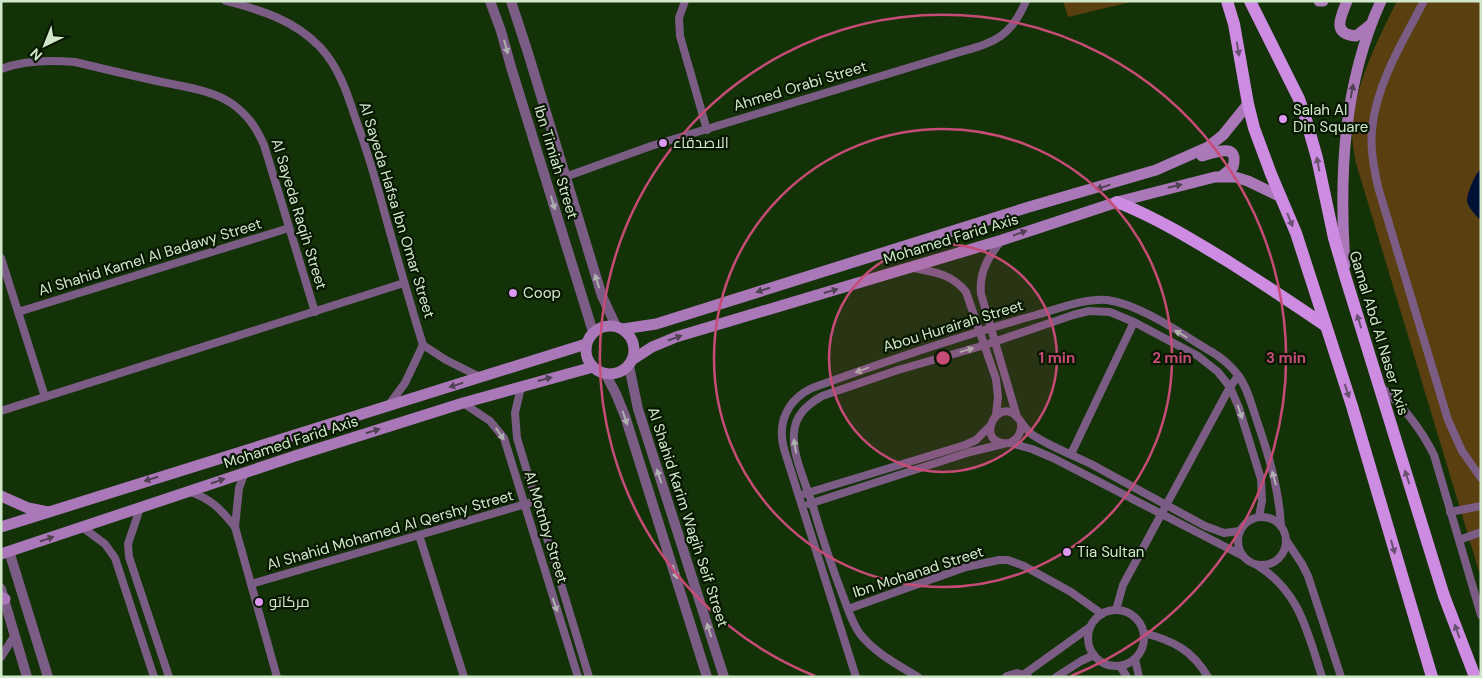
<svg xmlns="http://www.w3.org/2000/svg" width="1482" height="678" viewBox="0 0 1482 678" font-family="'DM Sans',Cairo,sans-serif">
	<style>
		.green { fill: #5a4010 }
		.water { fill: #001138 }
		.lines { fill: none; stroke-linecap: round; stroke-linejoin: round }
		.minor { stroke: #7b5c85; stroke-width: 8 }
		.tertiary { stroke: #7b5c85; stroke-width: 10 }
		.secondary { stroke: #aa77b9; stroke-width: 11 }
		.primary { stroke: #cd8be1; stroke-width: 12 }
		.oneway { fill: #afb1ae }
		.oneway2 { fill: #6a5172 }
		.oneway3 { fill: #504254 }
		.ring { fill: none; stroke: #c64c77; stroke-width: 2.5 }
		.poi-dot { fill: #de98f3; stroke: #071702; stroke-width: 2 }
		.labels { text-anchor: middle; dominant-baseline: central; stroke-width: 4.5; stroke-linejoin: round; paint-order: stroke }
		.street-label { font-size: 15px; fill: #d1e9ca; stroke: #071702 }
		.poi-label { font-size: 15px; fill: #d1e9ca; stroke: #071702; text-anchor: start }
		.centre { fill: #c64c77; stroke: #071702; stroke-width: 2.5 }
		.ring-label { font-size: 15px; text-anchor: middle; font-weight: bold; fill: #c64c77; stroke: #071702; stroke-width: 4.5; stroke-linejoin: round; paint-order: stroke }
	</style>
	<rect width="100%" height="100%" fill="#143207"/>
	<g class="green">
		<path d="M1063,1H1135L1068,17Z"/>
		<path d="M1397,1H1481V578L1356,163C1354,153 1352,142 1352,132C1354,86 1377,41 1397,1Z"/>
	</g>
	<path class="water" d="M1481,169V221C1477,216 1468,208 1467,201C1467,194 1475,173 1481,169Z"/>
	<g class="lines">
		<g class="minor">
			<path d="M226,1C261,10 294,20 320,47C338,66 347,92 355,117C367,150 377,184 386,218C398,261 410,303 423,345"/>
			<path d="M685,1L679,18L680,36L707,130"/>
			<path d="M1424,1C1403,41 1376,84 1372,130C1370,149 1374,168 1378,187L1448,420L1462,451L1481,478"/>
			<path d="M1,69C24,60 51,60 75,62C104,69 133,76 162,82C184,87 212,90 231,103C248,115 256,127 264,145L315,312"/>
			<path d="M565,177L651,146L947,56C987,43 1008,44 1026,1"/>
			<path d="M1002,240C988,257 979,272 981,294L1017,417"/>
			<path d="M1,258L45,397"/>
			<path d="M914,268C934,272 952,274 966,292L996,379L998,397L996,415"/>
			<path d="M18,312L289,228"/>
			<path d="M423,345L446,360L480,377"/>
			<path d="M521,387L515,413L517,438L589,677"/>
			<path d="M1381,387C1403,406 1421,429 1434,455L1481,615"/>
			<path d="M463,403L490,421L504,438L578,677"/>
			<path d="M388,406L405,383L423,345"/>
			<path d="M1,411L404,283"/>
			<path d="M1021,422C1022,432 1019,438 1010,443C972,447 997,393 1018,418C1022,423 1025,428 1030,433C1044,444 1073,455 1091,464C1129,485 1167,505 1205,526L1224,533L1240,531"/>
			<path d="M1010,443L1032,449L1053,458L1243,556"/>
			<path d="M1071,454L1134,322"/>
			<path d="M245,472L239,488L235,527L277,677"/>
			<path d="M188,491C211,499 220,508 235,527"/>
			<path d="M804,494L965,445L976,440L989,427"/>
			<path d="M809,504L970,452L1003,444"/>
			<path d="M140,508L128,544L129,557L169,677"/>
			<path d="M1450,512L1481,506"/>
			<circle cx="1262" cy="541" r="24"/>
			<path d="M82,527L105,544L115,558L154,677"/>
			<path d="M419,535L464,677"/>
			<path d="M1286,540L1302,564L1308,576L1341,677"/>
			<path d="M1459,540L1481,532"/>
			<path d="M1257,565C1300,592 1307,631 1322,677"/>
			<path d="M251,584L536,501"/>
			<path d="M848,609L966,567L999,560H1008L1024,566L1071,592L1102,614"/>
			<path d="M1116,610L1123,585L1230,387L1238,376"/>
			<circle cx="1116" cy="638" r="28"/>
			<path d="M1144,633C1174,641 1192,650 1208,677"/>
			<path d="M1,657L15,635"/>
			<path d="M1135,659L1139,677"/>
			<path d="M1120,666L1127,677"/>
			<path d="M1023,675L1090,627"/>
			<path d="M856,677L784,449C777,423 787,400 812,388C886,361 960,336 1036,315C1058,309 1084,298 1107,300C1140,304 1183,335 1212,352C1222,358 1231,366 1238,375C1247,387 1251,403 1256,418C1268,453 1279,488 1281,526"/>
			<path d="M918,677C898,665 875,653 860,634C852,623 848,609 843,596C831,565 821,534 812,503C805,482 792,454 794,433C795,415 807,405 822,396L898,370L985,345L1073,315L1089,311L1110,312L1134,322L1198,356L1218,372L1230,387L1239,408L1261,479L1262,501L1259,517"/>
			<path d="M1056,677L1081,661L1094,655"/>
		</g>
		<g class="tertiary">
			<path d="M490,1L501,31L511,67L593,332"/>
			<path d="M511,1L528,53L602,296L616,326"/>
			<path d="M629,366L638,409L724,677"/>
			<path d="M605,373L616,394L625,416L707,677"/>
			<path d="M9,551L48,677"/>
			<path d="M1,589L27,677"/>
			<path d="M1007,677L1017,674L1027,677"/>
		</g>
		<g class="secondary">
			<path d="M1319,1H1323"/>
			<path d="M1347,1C1342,15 1330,34 1356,36L1370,25"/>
			<path d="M1202,156C1213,153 1240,141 1233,167L1222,176"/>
			<path d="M1345,265C1339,175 1343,84 1381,1"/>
			<circle cx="610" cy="350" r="24"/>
			<path d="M623,329L656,324L1029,207L1156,170L1208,147L1223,135L1248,104"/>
			<path d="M632,360L652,347L676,337L1002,240L1117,202L1215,177H1235L1248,181L1281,197"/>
			<path d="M1,496L28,508L48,512"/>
			<path d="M1,527L586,344"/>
			<path d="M1,554L295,456L463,403L593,367"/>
			<path d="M1,597L5,599"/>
		</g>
		<g class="primary">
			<path d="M1227,1L1234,24L1248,104L1254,128L1271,174L1296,233L1352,406L1432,677"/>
			<path d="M1250,1L1299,99L1305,116L1317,158L1334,238L1346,279L1444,596L1475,677"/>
			<path d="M1117,202C1157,218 1193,240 1229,262C1262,283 1294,304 1326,326"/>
		</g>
	</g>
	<defs><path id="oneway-solid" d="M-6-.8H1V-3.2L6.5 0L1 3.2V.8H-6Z" transform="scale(1.25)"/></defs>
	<g class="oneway">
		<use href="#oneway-solid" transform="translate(506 47) rotate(75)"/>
		<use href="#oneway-solid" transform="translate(553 203) rotate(73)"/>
		<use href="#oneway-solid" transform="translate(597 281) rotate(-107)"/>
		<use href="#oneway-solid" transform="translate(1181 334) rotate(-150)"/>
		<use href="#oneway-solid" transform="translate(967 350) rotate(-16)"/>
		<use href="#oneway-solid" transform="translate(862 370) rotate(160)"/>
		<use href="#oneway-solid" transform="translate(1240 412) rotate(71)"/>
		<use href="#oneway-solid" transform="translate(625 418) rotate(71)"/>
		<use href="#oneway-solid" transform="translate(500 434) rotate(56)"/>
		<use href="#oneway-solid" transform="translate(795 446) rotate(-99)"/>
		<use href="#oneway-solid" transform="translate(659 476) rotate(-108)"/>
		<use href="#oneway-solid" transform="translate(1274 478) rotate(-105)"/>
		<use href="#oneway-solid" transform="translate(675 572) rotate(72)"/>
		<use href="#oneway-solid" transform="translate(555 605) rotate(72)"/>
		<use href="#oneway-solid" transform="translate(709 630) rotate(-108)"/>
	</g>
	<g class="oneway2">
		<use href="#oneway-solid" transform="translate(1238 49) rotate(80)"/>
		<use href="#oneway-solid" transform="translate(1318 164) rotate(-100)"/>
		<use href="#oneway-solid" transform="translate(1290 220) rotate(68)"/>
		<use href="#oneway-solid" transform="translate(1359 321) rotate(-107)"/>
		<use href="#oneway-solid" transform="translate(1347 391) rotate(72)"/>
		<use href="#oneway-solid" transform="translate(1407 477) rotate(-108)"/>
		<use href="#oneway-solid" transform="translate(1393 547) rotate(74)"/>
		<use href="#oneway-solid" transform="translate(1457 631) rotate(-110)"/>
	</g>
	<g class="oneway3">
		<use href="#oneway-solid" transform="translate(1352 91) rotate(-79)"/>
		<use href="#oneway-solid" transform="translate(1175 186) rotate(-13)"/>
		<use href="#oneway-solid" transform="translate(1103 187) rotate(163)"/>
		<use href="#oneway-solid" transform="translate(1020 233) rotate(-20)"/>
		<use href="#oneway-solid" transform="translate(763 290) rotate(162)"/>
		<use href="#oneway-solid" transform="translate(831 291) rotate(-16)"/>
		<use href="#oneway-solid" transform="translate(675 338) rotate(-19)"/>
		<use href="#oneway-solid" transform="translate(545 379) rotate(-15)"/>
		<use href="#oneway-solid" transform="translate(456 385) rotate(163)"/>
		<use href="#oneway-solid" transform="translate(373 431) rotate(-17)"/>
		<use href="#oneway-solid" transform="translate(151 479) rotate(162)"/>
		<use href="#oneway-solid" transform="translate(218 481) rotate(-19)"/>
		<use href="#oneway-solid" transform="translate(47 539) rotate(-19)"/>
	</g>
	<circle cx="943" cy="358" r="114" fill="#c64c77" fill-opacity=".12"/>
	<g class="ring">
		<circle cx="943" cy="358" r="114"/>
		<circle cx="943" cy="358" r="229"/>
		<path d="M815 676A343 343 0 1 1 1071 676"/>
	</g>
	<g class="poi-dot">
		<circle cx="1283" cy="119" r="5"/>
		<circle cx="663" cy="143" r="5"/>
		<circle cx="513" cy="293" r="5"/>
		<circle cx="1067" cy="552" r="5"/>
		<circle cx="259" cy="602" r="5"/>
	</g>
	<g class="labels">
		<g class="street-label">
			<text transform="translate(800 86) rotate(-17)">Ahmed Orabi Street</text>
			<text transform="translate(556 162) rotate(73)">Ibn Timiah Street</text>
			<text transform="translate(397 210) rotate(73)">Al Sayeda Hafsa Ibn Omar Street</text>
			<text transform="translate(299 214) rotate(73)">Al Sayeda Raqih Street</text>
			<text transform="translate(951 239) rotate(-17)">Mohamed Farid Axis</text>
			<text transform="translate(150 257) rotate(-17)">Al Shahid Kamel Al Badawy Street</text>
			<text transform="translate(953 326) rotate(-17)">Abou Hurairah Street</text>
			<text transform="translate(1379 333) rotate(73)">Gamal Abd Al Naser Axis</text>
			<text transform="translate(291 442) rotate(-18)">Mohamed Farid Axis</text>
			<text transform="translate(688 517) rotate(72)">Al Shahid Karim Wagih Seif Street</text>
			<text transform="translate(546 527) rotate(73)">Al Motnby Street</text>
			<text transform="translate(390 530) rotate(-16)">Al Shahid Mohamed Al Qershy Street</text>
			<text transform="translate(918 572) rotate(-18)">Ibn Mohanad Street</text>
		</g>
		<g class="poi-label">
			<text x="1293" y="110">Salah Al<tspan x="1293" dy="17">Din Square</tspan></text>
			<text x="673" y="143">الاصدقاء</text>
			<text x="523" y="293">Coop</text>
			<text x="1077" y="552">Tia Sultan</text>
			<text x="269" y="602">مركاتو</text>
		</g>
	</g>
	<circle cx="943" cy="358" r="8" class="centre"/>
	<g class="ring-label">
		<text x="1057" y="363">1 min</text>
		<text x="1172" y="363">2 min</text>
		<text x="1286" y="363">3 min</text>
	</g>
	<rect width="1482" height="678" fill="none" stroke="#d1e9ca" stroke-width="5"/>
	<g transform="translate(45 45) rotate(223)" stroke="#071702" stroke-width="4" paint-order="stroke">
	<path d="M0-4L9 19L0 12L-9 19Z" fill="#d1e9ca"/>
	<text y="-8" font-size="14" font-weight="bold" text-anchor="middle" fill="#d1e9ca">N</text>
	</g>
</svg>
